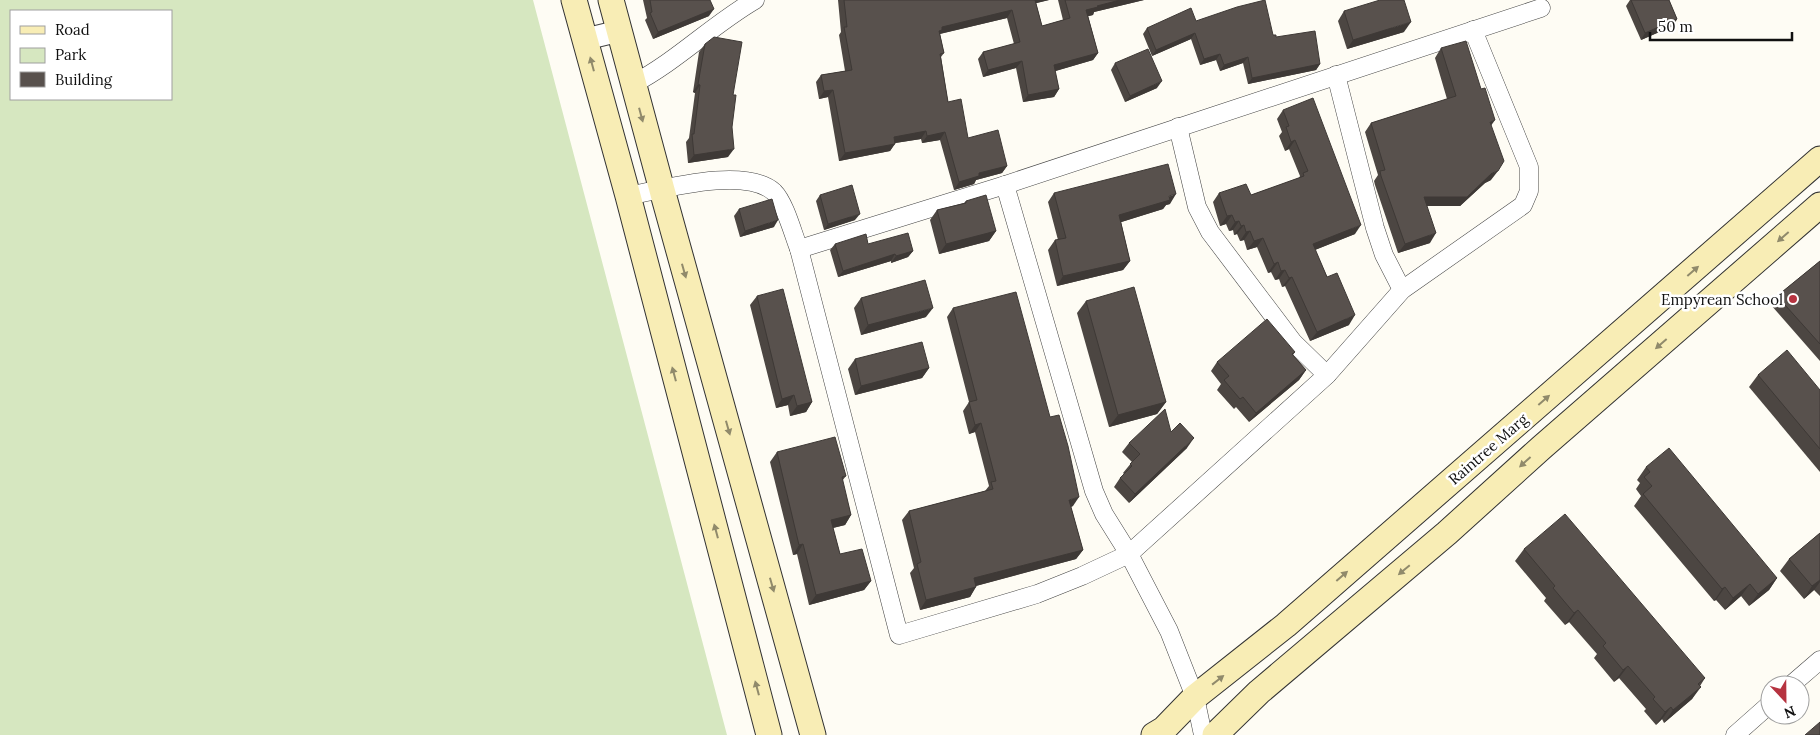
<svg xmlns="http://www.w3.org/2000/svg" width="1820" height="735" viewBox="0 0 1820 735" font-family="Lora,serif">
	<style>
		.green { fill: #d6e7c0; fill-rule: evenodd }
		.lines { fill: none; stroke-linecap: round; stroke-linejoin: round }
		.minor-casing { stroke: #434343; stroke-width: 19 }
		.tertiary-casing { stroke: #434343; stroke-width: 23 }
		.secondary-casing { stroke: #323232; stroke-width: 27 }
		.minor { stroke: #fff; stroke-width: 18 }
		.tertiary { stroke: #fff; stroke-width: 21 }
		.secondary { stroke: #f8edb5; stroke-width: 25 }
		.wall { fill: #4c4642 }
		.shaded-wall { fill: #3e3936 }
		.building { fill: #58514d; stroke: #3e3936 }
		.oneway { fill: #908a6b }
		.poi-dot { fill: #b63340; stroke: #fff; stroke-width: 2 }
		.labels { text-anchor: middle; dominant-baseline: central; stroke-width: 5; stroke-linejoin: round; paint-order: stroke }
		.poi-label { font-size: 15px; fill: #101010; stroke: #fff; text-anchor: end }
		.street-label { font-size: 15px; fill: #101010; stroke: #fff }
	</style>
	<rect width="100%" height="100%" fill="#fefcf4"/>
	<path class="green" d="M0,0H533L727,735H0ZM11,11H171V99H11Z"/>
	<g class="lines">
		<g class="minor-casing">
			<g id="minor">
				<path d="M1336,75L1375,228L1384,255L1402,290"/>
				<path d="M633,84C677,61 712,25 755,0"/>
				<path d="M1178,127L1197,207L1210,232L1293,342L1327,375"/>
				<path d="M1005,185L1094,491L1104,514L1129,554L1169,631L1195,697L1203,735"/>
				<path d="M628,196C664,189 745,166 774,192C785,203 793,234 799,249L899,635L1037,594L1082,576L1129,554L1327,375L1402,290L1523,205L1529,191V167L1473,30"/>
				<path d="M799,249L1005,185L1541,8"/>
				<path d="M1791,685L1820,660"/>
				<path d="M1735,735L1770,704"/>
			</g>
		</g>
		<g class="tertiary-casing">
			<path id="tertiary" d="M586,39L619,31"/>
		</g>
		<g class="secondary-casing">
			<g id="secondary">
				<path d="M574,0L628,196L769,735"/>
				<path d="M611,0L662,190L813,735"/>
				<path d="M1154,735L1164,729L1195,697L1286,625L1820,159"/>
				<path d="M1215,735L1259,692L1447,533L1541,448L1820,205"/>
			</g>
		</g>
		<use href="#minor" class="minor"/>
		<use href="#tertiary" class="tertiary"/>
		<use href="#secondary" class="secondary"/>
	</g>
	<g class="wall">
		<path d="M643,0H710L709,16L653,39L645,20L647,18Z"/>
		<path d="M838,0H1049L1036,3L1042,26L1063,20L1058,0H1144L1094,12L1093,15L1088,16L1098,53L1093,60L1055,71L1059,89L1054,97L1023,102L1016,68L983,77L978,59L983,52L1014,44L1007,18L940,34L944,53L941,57L948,102L968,138L1007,166L1002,173L976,180L974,184L954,190L940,140L922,143L921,139L895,143L890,151L839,161L828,97L819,99L816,82L821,75L845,71L839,35L841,32Z"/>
		<path d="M1630,0H1669L1677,19L1673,26L1641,40L1626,6Z"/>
		<path d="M1344,11L1404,32L1347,49L1338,21Z"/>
		<path d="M1196,21L1273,35L1320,64L1316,70L1248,84L1243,63L1220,71L1216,60L1200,65L1191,39L1152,56L1143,34L1147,28Z"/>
		<path d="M705,44L733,95L732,127L728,157L688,163L686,142L689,138L695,93L693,92L699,52Z"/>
		<path d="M1441,48L1491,126V180L1485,183L1460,206H1427L1430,243L1398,253L1375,185L1374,181L1378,175L1365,132L1371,123L1447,99L1435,58Z"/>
		<path d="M1115,63L1157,88L1125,102L1111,70Z"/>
		<path d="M1283,110L1355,234L1315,250L1349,325L1310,341L1285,286L1282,287L1279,279L1275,280L1271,272L1268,273L1257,247L1247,250L1244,240L1240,241L1237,234L1234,235L1233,230L1229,231L1226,224L1220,226L1213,202L1219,193L1251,195L1299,178L1300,176L1289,149L1285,151L1279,136L1282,132L1277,119Z"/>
		<path d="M1054,193L1170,204L1166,205L1163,209L1121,222L1130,261L1123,270L1057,286L1048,250L1055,240H1058L1048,202Z"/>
		<path d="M820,195L855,220L824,230L816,201Z"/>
		<path d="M966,201L996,231L989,241L939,254L930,220L937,210L964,203Z"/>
		<path d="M739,209L774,227L740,237L734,216Z"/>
		<path d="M835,244H868L913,251L908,257L891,263V261L838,277L830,250Z"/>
		<path d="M1820,261V361L1771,305L1777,296Z"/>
		<path d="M757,296L812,402L806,412L790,416L788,405L776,408L750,305Z"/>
		<path d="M861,298L926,317L861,335L854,308Z"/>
		<path d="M1086,301L1166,402L1157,414L1109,427L1077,313Z"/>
		<path d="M953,308L1073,506L1071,507L1083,550L1076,559L976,586L970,597L920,610L910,573L914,568L902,520L909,511L985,491L989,486L975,432L969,434L963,411L969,402L947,317Z"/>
		<path d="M1295,352L1293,355L1306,370L1299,380L1249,422L1236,407L1234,409L1217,390L1221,384L1211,371L1217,362Z"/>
		<path d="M855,359L929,368L922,378L855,395L848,369Z"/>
		<path d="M1758,375L1820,390V472L1749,387Z"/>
		<path d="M1171,432L1187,448L1129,503L1114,487L1120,478L1124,474L1123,473L1132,462L1122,452L1129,443Z"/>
		<path d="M777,452L846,476L842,481L851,515L845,525L833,528L840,554L871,581L864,590L809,605L797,554L793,555L770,462Z"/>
		<path d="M1646,467L1777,578L1769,590L1749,606L1741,596L1725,610L1716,600L1714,601L1634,506L1641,496L1636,489L1640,483L1637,480Z"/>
		<path d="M1820,533V596L1814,590L1804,599L1780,571L1789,559Z"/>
		<path d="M1524,549L1705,678L1692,699L1664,723L1662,719L1656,725L1644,711L1646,709L1619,678L1614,682L1594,658L1597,654L1569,622L1565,625L1544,601L1546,598L1515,561Z"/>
	</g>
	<g class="shaded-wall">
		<path d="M1033,0H1049L1029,5Z"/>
		<path d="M1120,0H1144L1094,12L1093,15L1081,18L1086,10L1097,6Z"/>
		<path d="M714,9L709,16L653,39L658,32Z"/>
		<path d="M1012,10L1007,18L939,34L934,38L942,27Z"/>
		<path d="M1677,19L1673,26L1641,40L1645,33Z"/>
		<path d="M1411,22L1404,32L1347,49L1353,40Z"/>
		<path d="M1195,33L1191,39L1152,56L1156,50Z"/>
		<path d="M1098,53L1093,60L1049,73L1054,65Z"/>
		<path d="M1220,54L1216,60L1200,65L1204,59Z"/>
		<path d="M1248,57L1243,63L1220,71L1224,65Z"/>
		<path d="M1022,61L1016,68L983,77L988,70Z"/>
		<path d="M1320,64L1316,70L1248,84L1252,78Z"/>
		<path d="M1162,81L1157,88L1125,102L1130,96Z"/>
		<path d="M698,84L700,85L695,93L693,92Z"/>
		<path d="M1059,89L1054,97L1023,102L1028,95Z"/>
		<path d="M833,90L828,97L819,99L824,91Z"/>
		<path d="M1495,120L1488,130L1490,122Z"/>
		<path d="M926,131L921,139L889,144L894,137Z"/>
		<path d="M945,132L940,140L922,143L927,136Z"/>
		<path d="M1295,140L1289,149L1285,151L1291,142Z"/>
		<path d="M895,144L890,151L839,161L845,153Z"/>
		<path d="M734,149L728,157L688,163L694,155Z"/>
		<path d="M1007,166L1002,173L976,180L974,184L954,190L959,182L979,173Z"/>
		<path d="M1498,171L1491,180L1485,183L1460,206H1417L1424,197Z"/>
		<path d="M1176,194L1170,204L1166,205L1163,209L1112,225L1119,215Z"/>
		<path d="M860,214L855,220L824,230L828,224Z"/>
		<path d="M1232,215L1226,224L1220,226L1227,216Z"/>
		<path d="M778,220L774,227L740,237L745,231Z"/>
		<path d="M1239,221L1233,230L1229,231L1235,222Z"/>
		<path d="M1244,225L1237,234L1234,235L1241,226Z"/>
		<path d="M1361,225L1355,234L1307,253L1313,244Z"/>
		<path d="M996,231L989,241L939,254L946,244Z"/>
		<path d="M1250,231L1244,240L1240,241L1246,232Z"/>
		<path d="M1436,233L1430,243L1398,253L1405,244Z"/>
		<path d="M1263,238L1257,247L1247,250L1254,241Z"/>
		<path d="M913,251L908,257L891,263L896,256Z"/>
		<path d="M895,254L891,261L838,277L843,271Z"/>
		<path d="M1130,261L1123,270L1057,286L1063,276Z"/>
		<path d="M1278,262L1271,272L1268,273L1274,264Z"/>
		<path d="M1285,270L1279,279L1275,280L1281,271Z"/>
		<path d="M1292,277L1285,286L1282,287L1289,278Z"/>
		<path d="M933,308L926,317L861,335L868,325Z"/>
		<path d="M1355,315L1349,325L1310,341L1317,332Z"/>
		<path d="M929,368L922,378L855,395L861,386Z"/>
		<path d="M1306,370L1299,380L1249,422L1256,413Z"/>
		<path d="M794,395L788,405L776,408L782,399Z"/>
		<path d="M812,402L806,412L790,416L797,406Z"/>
		<path d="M1166,402L1157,414L1109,427L1118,415Z"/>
		<path d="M981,423L975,432L969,434L975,425Z"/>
		<path d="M1194,438L1187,448L1129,503L1135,494Z"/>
		<path d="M1079,497L1073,506L1063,509L1069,500Z"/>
		<path d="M851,515L845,525L824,530L831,520Z"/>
		<path d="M803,544L797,554L793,555L799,545Z"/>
		<path d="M1083,550L1076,559L968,588L974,578Z"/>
		<path d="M1777,578L1769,590L1749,606L1758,594Z"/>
		<path d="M1820,580V582L1814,590L1804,599L1812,586Z"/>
		<path d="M871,581L864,590L809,605L816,595Z"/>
		<path d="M1750,584L1741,596L1725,610L1733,598Z"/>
		<path d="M976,587L970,597L920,610L926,600Z"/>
		<path d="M1725,587L1716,600L1714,601L1722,589Z"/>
		<path d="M1578,610L1569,622L1565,625L1574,613Z"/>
		<path d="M1628,666L1619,678L1614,682L1623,670Z"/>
		<path d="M1701,687L1692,699L1664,723L1673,710Z"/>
		<path d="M1671,707L1662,719L1656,725L1665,712Z"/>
	</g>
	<g class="building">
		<path d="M650,0H710L714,9L658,32L650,13L652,12Z"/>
		<path d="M844,0H1035L1042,26L1070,18L1065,0H1120L1097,6L1098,7L1086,10L1098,53L1054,65L1059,89L1028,95L1022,61L988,70L983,52L1020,42L1012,10L942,27V30L939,31L944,53L940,54L948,102L961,99L968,138L998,130L1007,166L979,173V176L959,182L945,132L927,136L926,131L894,137L895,144L845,153L833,90L824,91L821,75L852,70L844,27H847Z"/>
		<path d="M1265,0L1273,35H1276V37L1315,31L1320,64L1252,78L1248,57L1224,65L1220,54L1204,59L1195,33L1156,50L1147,28L1191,8L1196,21L1237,7Z"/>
		<path d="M1380,0H1404L1411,22L1353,40L1344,11Z"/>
		<path d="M1631,0H1669L1677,19L1645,33Z"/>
		<path d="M714,37L742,42L733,95H736L732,127L734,149L694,155L692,134H694L700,85L698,84L705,44Z"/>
		<path d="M1466,41L1481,89L1485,88L1495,120L1490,122L1504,161L1498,171L1492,173L1467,197H1424L1436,233L1405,244L1381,176L1380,171L1385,170L1371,123L1456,96L1441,48Z"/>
		<path d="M1148,49L1162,81L1130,96L1115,63Z"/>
		<path d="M1313,98L1361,225L1313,244L1327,277L1337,273L1355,315L1317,332L1292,277L1289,278L1285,270L1281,271L1278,262L1274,264L1263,238L1254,241L1250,231L1246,232L1244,225L1241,226L1239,221L1235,222L1232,215L1227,216L1219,193L1246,184L1251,195L1304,176L1303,173L1308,171L1295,140L1291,142L1286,127L1289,126L1283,110Z"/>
		<path d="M1168,164L1176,194L1169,196L1170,200L1119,215L1130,261L1063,276L1055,240L1066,238L1054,193Z"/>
		<path d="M852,185L860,214L828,224L820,195Z"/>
		<path d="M986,195L996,231L946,244L937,210L966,203V201Z"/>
		<path d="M772,199L778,220L745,231L739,209Z"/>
		<path d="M908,233L913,251L896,256L895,254L843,271L835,244L866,234L868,244Z"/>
		<path d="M1820,261V344L1777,296Z"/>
		<path d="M925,280L933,308L868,325L861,298Z"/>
		<path d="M1134,287L1166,402L1118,415L1086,301Z"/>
		<path d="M783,289L812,402L797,406L794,395L782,399L757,296Z"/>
		<path d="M1016,292L1050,417L1059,415L1068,446L1079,497L1069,500L1083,550L974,578L976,587L926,600L917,564L921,562L909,511L993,489L991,482L996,481L981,423L975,425L969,402L977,400L953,308Z"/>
		<path d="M1267,319L1295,352L1292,354L1306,370L1256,413L1243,397L1240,399L1224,380L1229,376L1217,362Z"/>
		<path d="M922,342L929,368L861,386L855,359Z"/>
		<path d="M1787,350L1820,390V449L1758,375Z"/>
		<path d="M1165,409L1171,432L1180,423L1194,438L1135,494L1120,478L1132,466L1130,464L1140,454L1129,443Z"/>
		<path d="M835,437L846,476L842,477L851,515L831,520L840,554L862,549L871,581L816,595L803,544L799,545L777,452Z"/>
		<path d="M1669,448L1777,578L1758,594L1750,584L1733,598L1725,587L1722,589L1643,494L1652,486L1644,477L1650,472L1646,467Z"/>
		<path d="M1565,514L1705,678L1698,684L1701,687L1673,710L1671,707L1665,712L1653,699L1655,697L1628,666L1623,670L1603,646L1606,643L1578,610L1574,613L1553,588L1555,586L1524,549Z"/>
		<path d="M1820,533V580L1812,586L1789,559Z"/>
		<path d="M1820,722V735H1805Z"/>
	</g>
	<defs><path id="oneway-solid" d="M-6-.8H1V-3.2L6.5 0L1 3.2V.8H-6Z" transform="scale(1.25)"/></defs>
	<g class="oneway">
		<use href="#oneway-solid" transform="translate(592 64) rotate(-105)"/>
		<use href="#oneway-solid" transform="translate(641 115) rotate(75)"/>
		<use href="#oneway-solid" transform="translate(1783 237) rotate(139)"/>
		<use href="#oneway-solid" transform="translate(684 271) rotate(74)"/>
		<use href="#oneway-solid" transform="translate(1693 271) rotate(-41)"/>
		<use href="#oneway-solid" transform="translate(1661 344) rotate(139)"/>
		<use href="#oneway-solid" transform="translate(674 374) rotate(-105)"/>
		<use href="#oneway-solid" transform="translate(1544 400) rotate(-41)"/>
		<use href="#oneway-solid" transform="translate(728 428) rotate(74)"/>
		<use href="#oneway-solid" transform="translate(1525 462) rotate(138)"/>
		<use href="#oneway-solid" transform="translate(716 531) rotate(-105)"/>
		<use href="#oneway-solid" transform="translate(1404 570) rotate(140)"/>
		<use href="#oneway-solid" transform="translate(1342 576) rotate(-41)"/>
		<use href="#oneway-solid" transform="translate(772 585) rotate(74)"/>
		<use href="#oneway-solid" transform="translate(1218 680) rotate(-38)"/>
		<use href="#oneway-solid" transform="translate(757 688) rotate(-105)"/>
	</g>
	<circle class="poi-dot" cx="1793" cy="299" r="5"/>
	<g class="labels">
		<g class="poi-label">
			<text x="1783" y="299">Empyrean School</text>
		</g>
		<g class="street-label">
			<text transform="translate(1488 449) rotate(-41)">Raintree Marg</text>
		</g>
	</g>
	<rect x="10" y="10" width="162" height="90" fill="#ffffff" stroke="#9f9f9f"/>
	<rect x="20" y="26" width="25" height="8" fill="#f8edb5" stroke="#9f9f9f"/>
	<text x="55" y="35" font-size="15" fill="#101010">Road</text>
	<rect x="20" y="48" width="25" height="15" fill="#d6e7c0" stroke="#9f9f9f"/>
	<text x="55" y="60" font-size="15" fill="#101010">Park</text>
	<rect x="20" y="72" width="25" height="15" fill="#58514d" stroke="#9f9f9f"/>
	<text x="55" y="85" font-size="15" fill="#101010">Building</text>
	<g transform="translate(1785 700) rotate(158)"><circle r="24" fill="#ffffff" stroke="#9f9f9f"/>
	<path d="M0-4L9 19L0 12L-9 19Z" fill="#b63340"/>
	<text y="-8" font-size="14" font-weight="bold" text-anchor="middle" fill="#101010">N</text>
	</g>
	<path d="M1650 32v8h142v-8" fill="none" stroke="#101010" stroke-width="2.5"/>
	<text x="1658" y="32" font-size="15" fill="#101010" stroke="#ffffff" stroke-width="4" paint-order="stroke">50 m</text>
</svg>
